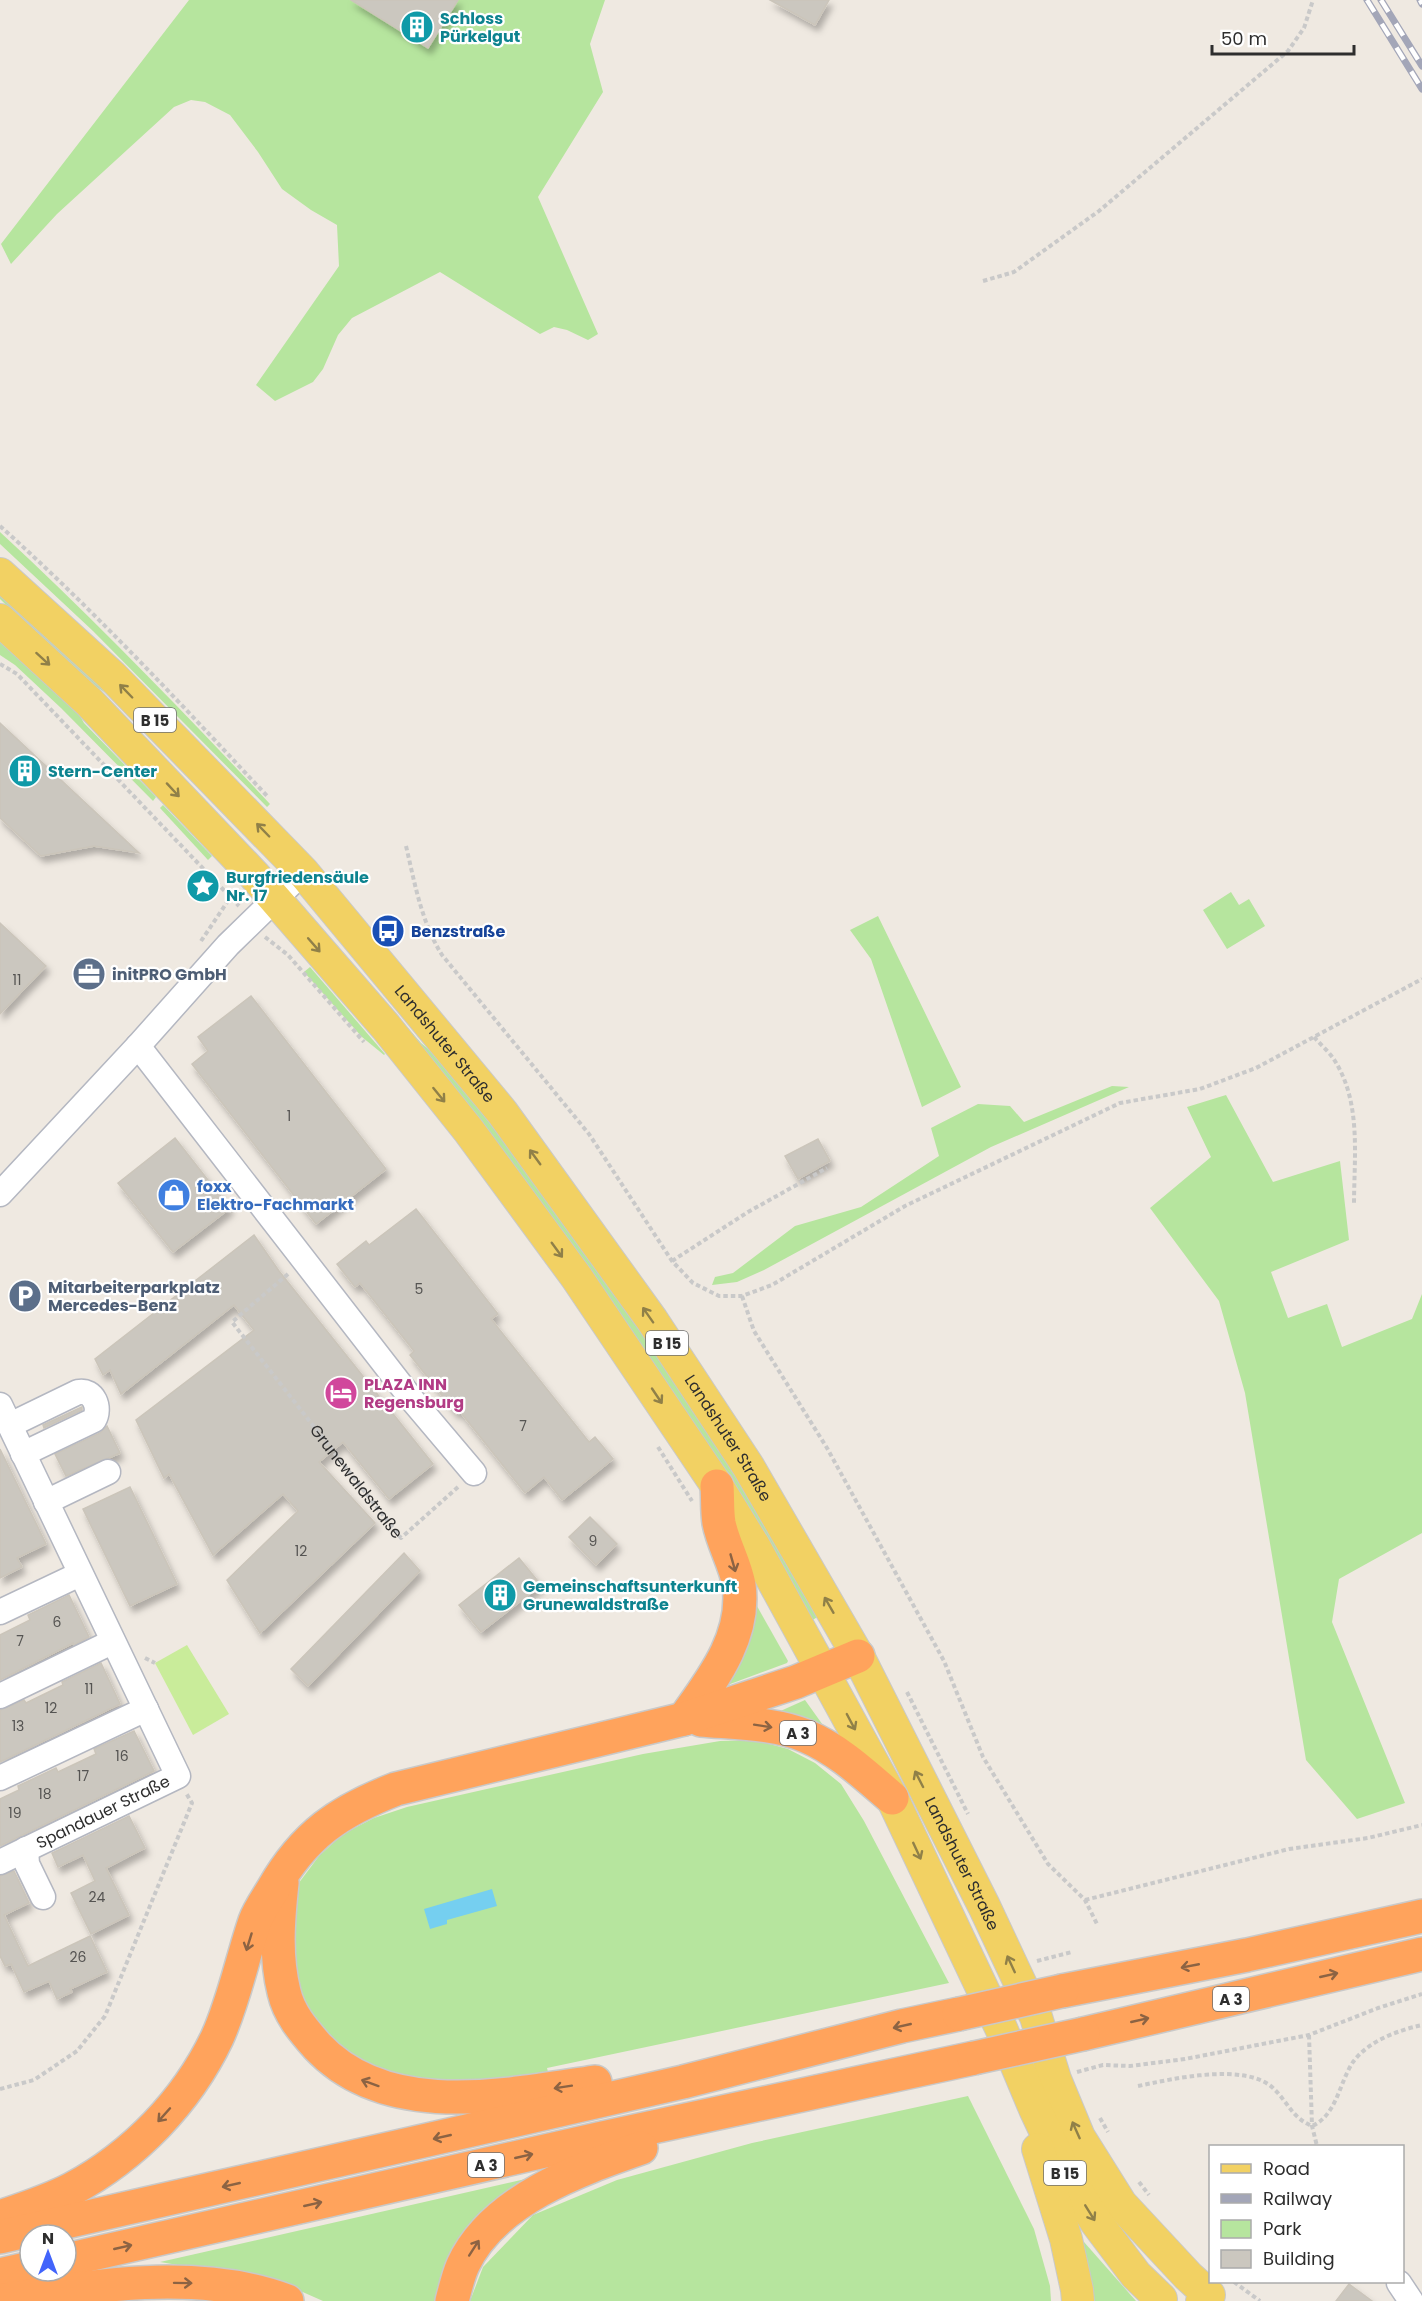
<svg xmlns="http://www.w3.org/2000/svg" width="1422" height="2301" viewBox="0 0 1422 2301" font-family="Poppins,sans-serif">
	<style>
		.green { fill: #b6e59e }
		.pitch { fill: #c9ec9a }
		.water { fill: #75cff0 }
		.building { fill: #cbc7bf; stroke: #cbc5ba; stroke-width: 1.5; filter: url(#shadow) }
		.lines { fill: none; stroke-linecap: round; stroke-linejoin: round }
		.minor-casing { stroke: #b4b7c1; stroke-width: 27 }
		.major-casing { stroke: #c9c9c9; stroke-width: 34 }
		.highway-casing { stroke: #c9c9c9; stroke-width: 36 }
		.path { stroke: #c9c9c9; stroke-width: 4; stroke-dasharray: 4.5 3; stroke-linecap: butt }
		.minor { stroke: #fff; stroke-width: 24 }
		.major { stroke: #f2d163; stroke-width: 32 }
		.highway { stroke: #ffa35c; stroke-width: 33 }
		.rail-casing { stroke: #a3a6b8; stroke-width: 7 }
		.rail { stroke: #fff; stroke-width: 4.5; stroke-dasharray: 14; stroke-linecap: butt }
		.highway-bridge-casing { stroke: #c9c9c9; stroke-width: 36; stroke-linecap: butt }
		.highway-bridge { stroke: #ffa35c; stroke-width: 33 }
		.oneway { stroke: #908048 }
		.oneway2 { stroke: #8c6343 }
		.labels { text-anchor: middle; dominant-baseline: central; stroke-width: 4.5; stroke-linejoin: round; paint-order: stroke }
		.number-label { font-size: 14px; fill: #555452 }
		.shield { fill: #fff; stroke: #6d6d6d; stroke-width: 1.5 }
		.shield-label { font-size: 15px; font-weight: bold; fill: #2e2e2e }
		.culture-label { font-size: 16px; font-weight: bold; fill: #0d838f; stroke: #fff; text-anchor: start }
		.transit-label { font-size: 16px; font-weight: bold; fill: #164399; stroke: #fff; text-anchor: start }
		.service-label { font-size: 16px; font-weight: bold; fill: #4e5e75; stroke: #fff; text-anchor: start }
		.street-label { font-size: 16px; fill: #2e2e2e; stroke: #fff }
		.shop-label { font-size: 16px; font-weight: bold; fill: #366cbe; stroke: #fff; text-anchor: start }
		.hotel-label { font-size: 16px; font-weight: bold; fill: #b23c85; stroke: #fff; text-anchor: start }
	</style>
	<defs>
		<filter id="shadow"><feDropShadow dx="3.5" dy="6" stdDeviation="3" flood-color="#0004"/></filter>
	</defs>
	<rect width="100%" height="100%" fill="#efe9e1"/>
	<g class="green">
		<path d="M189,0H605L590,44L603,92L538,197L598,334L588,340L567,330L554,327L540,334L440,272L352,318L338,335L323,369L313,382L275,401L256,385L339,266L337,225L311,210L282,189L258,152L230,115L205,102L191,100L174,107L57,214L11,264L1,244Z"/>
		<path d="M0,532C94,619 183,711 270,804L267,807L93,631L0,544Z"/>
		<path d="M0,584L245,827L240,831L109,695L80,676L0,599Z"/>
		<path d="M0,630L76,709L84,723L156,797L153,801L61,708L15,665L0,655Z"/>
		<path d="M163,805L212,856L208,860L160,808Z"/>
		<path d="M1231,892L1239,905L1249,899L1265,926L1227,949L1203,910Z"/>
		<path d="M878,916L961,1087L922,1107L871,959L850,930Z"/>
		<path d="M330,938L421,1043L439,1058L546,1196L625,1304L746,1487L819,1616L811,1621Z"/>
		<path d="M310,967L385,1054L384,1055L362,1037L304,972Z"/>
		<path d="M1112,1086L1129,1087L991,1147L764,1270L737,1282L712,1285L715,1277L733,1273L795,1226L861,1207L939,1156L931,1128L978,1104L1010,1106L1024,1122Z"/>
		<path d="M1226,1095L1273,1182L1340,1161L1349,1240L1271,1272L1288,1318L1327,1304L1342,1347L1412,1319L1422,1294V1533L1339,1579L1332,1622L1405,1803L1357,1819L1306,1760L1245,1393L1219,1301L1150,1208L1211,1157L1187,1107Z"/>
		<path d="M753,1599L788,1661L787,1663L722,1687Z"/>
		<path d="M805,1700L825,1728L776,1713Z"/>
		<path d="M755,1740L788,1749L815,1763L841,1784L864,1821L949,1983L547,2068L549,2076L503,2082L417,2081L349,2059L303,2014L288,1916L298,1884L319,1856L343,1834L374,1818L407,1807L643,1754L720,1741Z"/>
		<path d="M968,2096L1034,2229L1050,2286L1051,2301H470L483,2267L533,2215L617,2180L752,2143Z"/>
		<path d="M534,2177L458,2244L437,2289L436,2301H323L280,2282L160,2262Z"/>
		<path d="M1078,2240L1084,2242L1136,2301H1090Z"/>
	</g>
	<path class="pitch" d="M187,1645L229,1714L193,1735L155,1663Z"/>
	<path class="water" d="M492,1889L497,1906L447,1920V1924L430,1929L424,1909Z"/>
	<g class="building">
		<path d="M351,0H458L428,48Z"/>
		<path d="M770,0H829L815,25Z"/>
		<path d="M0,723L139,853L94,846L41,856L0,818Z"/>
		<path d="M0,923L46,966L0,1014Z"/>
		<path d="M251,996L386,1169L316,1224L192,1064L208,1051L198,1037Z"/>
		<path d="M175,1138L230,1208L173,1252L118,1183Z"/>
		<path d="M818,1139L830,1161L798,1179L785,1156Z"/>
		<path d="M416,1209L498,1314L491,1319L589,1442L595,1437L613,1459L562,1500L544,1477L525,1493L458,1409L456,1413L410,1355L414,1351L360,1283L355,1287L337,1264L366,1241L369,1245Z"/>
		<path d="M254,1235L279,1271L433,1464L389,1499L343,1442L319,1462L375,1523L260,1633L227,1580L298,1511L283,1494L213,1555L169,1474L164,1478L136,1420L254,1330L234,1305L121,1394L110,1370L103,1375L95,1359Z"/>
		<path d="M82,1407V1410L44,1428L43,1425Z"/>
		<path d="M107,1426L120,1453L66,1476L55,1454L100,1433Z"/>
		<path d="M0,1449L46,1544L17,1558L22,1567L0,1578Z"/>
		<path d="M130,1487L177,1584L130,1606L83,1509Z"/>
		<path d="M590,1517L617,1544L596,1565L569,1537Z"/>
		<path d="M404,1553L420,1571L308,1686L291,1669Z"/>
		<path d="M519,1558L541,1585L481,1632L459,1605Z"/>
		<path d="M69,1595L89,1637L74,1645L73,1643L0,1680V1635L30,1620L28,1615Z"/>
		<path d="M101,1663L120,1704L0,1762V1710L24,1700L26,1703L63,1685L62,1682Z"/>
		<path d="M134,1731L154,1771L0,1846V1799L19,1790L18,1786L56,1768L58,1772L96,1754L94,1749Z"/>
		<path d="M129,1816L145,1848L106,1868L129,1915L91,1934L71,1893L95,1881L83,1855L58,1867L52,1853Z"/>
		<path d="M14,1871L29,1903L4,1915L28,1966L90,1936L107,1972L70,1989L72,1992L57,1999L49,1981L24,1992L11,1964L5,1966L0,1956V1876Z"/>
		<path d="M1349,2284L1372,2301H1336Z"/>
	</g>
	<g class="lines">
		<g class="minor-casing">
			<g id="minor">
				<path d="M138,1046L414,1402L474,1473"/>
				<path d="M0,1194L138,1046L228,945L303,872"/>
				<path d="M0,1405L178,1776L0,1862"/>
				<path d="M10,1425L78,1392C94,1389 101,1408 94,1420L23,1454"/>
				<path d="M46,1502L108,1472"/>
				<path d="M0,1612L80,1574"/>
				<path d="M0,1696L112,1642"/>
				<path d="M0,1778L146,1709"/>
				<path d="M26,1849L27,1864L43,1897"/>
				<path d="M1399,2283L1411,2301"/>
			</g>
		</g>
		<g class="major-casing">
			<g id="major">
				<path id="s2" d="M0,574L112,676L303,872L502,1112L652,1320L748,1466L858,1656L984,1906L1036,2017L1055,2079L1079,2137L1121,2204L1188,2276L1209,2295L1202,2301"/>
				<path d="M0,620L89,702L254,875L386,1027L469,1131L577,1278L717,1486L754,1546L892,1798L1001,2028L1035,2109L1064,2171L1096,2222L1136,2275L1161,2299"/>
				<path d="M1038,2149L1066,2239L1077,2290L1078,2301"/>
			</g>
		</g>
		<g class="highway-casing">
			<g id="highway">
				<path d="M684,1719C712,1680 746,1637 739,1585C735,1563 723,1544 719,1523C717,1511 718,1498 717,1486"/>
				<path d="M701,1720C733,1723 776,1723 806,1736C839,1750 865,1775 892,1798"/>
				<path d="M282,1883C278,1920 275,1956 284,1992C289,2014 303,2030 317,2046C387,2121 506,2095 595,2082"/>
				<path d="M1062,1991L1247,1955L1422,1916"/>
				<path d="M1083,2034L1422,1954"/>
				<path d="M0,2217C24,2209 49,2201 72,2189C134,2156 187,2101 217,2038C234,2001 242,1959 255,1921C259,1910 267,1899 273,1889C304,1835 339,1811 396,1789L684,1719L796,1682L858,1656"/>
				<path d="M0,2237L683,2082L902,2026L959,2014"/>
				<path d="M66,2260L602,2138L974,2058"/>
				<path d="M0,2275L30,2268"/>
				<path d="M0,2301C88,2285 201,2268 287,2301"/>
				<path d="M452,2301C455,2290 458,2276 463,2265C493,2200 578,2170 641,2148"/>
			</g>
		</g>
		<g class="path">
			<path d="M983,281L1014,272L1099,211L1288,51L1304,28L1313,0"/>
			<path d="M0,526C94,610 181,704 268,797"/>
			<path d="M0,664L17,674L239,906"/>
			<path d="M406,846C415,884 421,921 442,955L589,1134L672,1261L693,1283L719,1296H742L772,1285L905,1206L1120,1103L1200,1089L1256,1068L1422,979"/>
			<path d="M265,937L288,955L364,1042"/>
			<path d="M201,941L232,895"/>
			<path d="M1314,1037C1320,1044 1328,1051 1333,1058C1362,1101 1354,1156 1354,1205"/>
			<path d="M672,1261L748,1212L827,1168"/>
			<path id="s1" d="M288,1274L232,1322L401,1538L458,1487"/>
			<path d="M742,1296L754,1331L827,1448L944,1661L983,1757L1048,1864L1085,1900L1098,1926"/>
			<path d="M658,1447L692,1501"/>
			<path d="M145,1658L155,1663"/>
			<path d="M907,1692L968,1814"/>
			<path d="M1085,1900L1289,1849L1368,1838L1422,1825"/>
			<path d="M1037,1961L1072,1952"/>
			<path d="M1309,2035L1312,2126L1317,2146"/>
			<path d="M1077,2072L1103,2065L1130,2066L1185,2059L1309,2035L1378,2008L1422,1994"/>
			<path d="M1138,2086C1172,2079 1245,2062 1273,2088C1288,2102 1292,2118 1312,2126C1337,2115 1339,2083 1353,2062C1368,2041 1399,2030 1422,2025"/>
			<path d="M0,2089L34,2080L77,2051L105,2016L192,1803L186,1793"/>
			<path d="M1100,2118L1108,2132"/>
			<path d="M1139,2182L1149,2195"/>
			<path d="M1234,2282L1260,2301"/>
		</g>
		<use href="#minor" class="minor"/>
		<use href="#major" class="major"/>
		<use href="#highway" class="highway"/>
		<g class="rail-casing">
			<g id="rail">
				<path d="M1367,0L1422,89"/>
				<path d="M1381,0L1422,66"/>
				<path d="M1420,0L1422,4"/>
			</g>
		</g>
		<use href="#rail" class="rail"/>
		<g class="highway-bridge-casing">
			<g id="highway-bridge">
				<path d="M959,2014L1062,1991"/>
				<path d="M974,2058L1083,2034"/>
			</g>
		</g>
		<use href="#highway-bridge" class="highway-bridge"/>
	</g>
	<defs><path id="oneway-shaft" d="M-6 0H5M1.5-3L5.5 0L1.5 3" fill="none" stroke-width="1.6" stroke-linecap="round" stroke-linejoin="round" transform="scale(1.5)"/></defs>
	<g class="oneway">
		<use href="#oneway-shaft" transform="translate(43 659) rotate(42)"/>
		<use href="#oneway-shaft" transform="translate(126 691) rotate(-134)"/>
		<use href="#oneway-shaft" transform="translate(173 790) rotate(47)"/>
		<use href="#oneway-shaft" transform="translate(263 830) rotate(-134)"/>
		<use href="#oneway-shaft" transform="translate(314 945) rotate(49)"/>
		<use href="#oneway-shaft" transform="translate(439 1095) rotate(51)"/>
		<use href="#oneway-shaft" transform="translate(535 1157) rotate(-126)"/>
		<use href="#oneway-shaft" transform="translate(557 1250) rotate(54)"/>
		<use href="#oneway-shaft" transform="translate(648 1315) rotate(-125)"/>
		<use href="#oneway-shaft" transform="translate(657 1396) rotate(56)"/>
		<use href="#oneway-shaft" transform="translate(829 1605) rotate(-120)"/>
		<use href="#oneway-shaft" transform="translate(851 1722) rotate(62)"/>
		<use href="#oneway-shaft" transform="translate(919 1779) rotate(-117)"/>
		<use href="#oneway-shaft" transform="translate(917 1851) rotate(65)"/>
		<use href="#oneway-shaft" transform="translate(1011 1964) rotate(-115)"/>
		<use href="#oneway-shaft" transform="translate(1076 2130) rotate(-114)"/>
		<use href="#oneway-shaft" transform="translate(1090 2213) rotate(58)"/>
	</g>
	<g class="oneway2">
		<use href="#oneway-shaft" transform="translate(733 1563) rotate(74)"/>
		<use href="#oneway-shaft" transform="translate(763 1726) rotate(9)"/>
		<use href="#oneway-shaft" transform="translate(249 1942) rotate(107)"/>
		<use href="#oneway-shaft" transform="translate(1190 1966) rotate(169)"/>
		<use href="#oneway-shaft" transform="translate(1329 1975) rotate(-13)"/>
		<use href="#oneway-shaft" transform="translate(1140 2020) rotate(-13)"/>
		<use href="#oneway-shaft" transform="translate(902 2026) rotate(167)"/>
		<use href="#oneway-shaft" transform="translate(370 2083) rotate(-160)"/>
		<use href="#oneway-shaft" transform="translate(563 2087) rotate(171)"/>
		<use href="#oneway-shaft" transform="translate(164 2115) rotate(132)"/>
		<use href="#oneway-shaft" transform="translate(442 2137) rotate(167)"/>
		<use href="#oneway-shaft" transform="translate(524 2156) rotate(-13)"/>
		<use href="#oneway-shaft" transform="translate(231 2185) rotate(167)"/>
		<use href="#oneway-shaft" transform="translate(313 2204) rotate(-13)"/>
		<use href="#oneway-shaft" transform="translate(123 2247) rotate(-13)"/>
		<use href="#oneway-shaft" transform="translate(474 2248) rotate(-57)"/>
		<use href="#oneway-shaft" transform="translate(183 2283) rotate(1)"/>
	</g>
	<defs>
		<g id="building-disc" transform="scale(1.725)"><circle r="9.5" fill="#0f9aa8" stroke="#fff"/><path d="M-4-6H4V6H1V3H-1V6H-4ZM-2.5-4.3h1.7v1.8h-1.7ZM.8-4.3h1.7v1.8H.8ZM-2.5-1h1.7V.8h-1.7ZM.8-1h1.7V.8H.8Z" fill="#fff"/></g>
		<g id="sight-disc" transform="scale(1.725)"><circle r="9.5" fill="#0f9aa8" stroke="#fff"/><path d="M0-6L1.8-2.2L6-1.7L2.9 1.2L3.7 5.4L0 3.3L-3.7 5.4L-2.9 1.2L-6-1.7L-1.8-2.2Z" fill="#fff"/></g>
		<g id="bus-disc" transform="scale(1.725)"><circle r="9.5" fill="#1a4fb4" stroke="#fff"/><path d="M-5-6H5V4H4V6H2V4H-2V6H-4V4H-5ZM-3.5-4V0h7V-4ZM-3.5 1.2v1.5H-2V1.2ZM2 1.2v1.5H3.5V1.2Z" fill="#fff"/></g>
		<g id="office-disc" transform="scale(1.725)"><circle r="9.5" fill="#5c6f8a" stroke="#fff"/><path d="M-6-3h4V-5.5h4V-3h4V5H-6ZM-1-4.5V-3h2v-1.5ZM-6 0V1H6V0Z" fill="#fff"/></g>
		<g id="shop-disc" transform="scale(1.725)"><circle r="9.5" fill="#3f7fe0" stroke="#fff"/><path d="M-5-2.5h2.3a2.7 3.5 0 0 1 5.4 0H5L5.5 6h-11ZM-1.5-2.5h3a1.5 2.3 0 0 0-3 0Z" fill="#fff"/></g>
		<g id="parking-disc" transform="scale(1.725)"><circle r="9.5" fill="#5c6f8a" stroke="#fff"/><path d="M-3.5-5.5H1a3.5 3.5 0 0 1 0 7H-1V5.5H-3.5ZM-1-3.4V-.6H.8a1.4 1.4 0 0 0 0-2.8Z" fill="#fff"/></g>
		<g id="hotel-disc" transform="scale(1.725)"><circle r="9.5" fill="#d1479c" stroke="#fff"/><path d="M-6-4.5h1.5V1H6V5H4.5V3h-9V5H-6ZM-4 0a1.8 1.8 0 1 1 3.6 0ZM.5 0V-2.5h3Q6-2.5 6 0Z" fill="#fff"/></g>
	</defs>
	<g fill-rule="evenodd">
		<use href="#building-disc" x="417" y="27"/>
		<use href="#building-disc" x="25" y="771"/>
		<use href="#sight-disc" x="203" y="886"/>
		<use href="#bus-disc" x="388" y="931"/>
		<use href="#office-disc" x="89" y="974"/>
		<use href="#shop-disc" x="174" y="1195"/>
		<use href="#parking-disc" x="25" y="1296"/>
		<use href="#hotel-disc" x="341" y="1393"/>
		<use href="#building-disc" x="500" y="1595"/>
	</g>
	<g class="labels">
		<g class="number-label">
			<text x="17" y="980">11</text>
			<text x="289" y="1116">1</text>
			<text x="419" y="1289">5</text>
			<text x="523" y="1426">7</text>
			<text x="593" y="1541">9</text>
			<text x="301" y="1551">12</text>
			<text x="57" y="1622">6</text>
			<text x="20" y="1641">7</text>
			<text x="89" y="1689">11</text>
			<text x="51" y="1708">12</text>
			<text x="18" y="1726">13</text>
			<text x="122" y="1756">16</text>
			<text x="83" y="1776">17</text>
			<text x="45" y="1794">18</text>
			<text x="15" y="1813">19</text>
			<text x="97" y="1897">24</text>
			<text x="78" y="1957">26</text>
		</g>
		<g class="shield">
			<rect x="134" y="708" width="42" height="24" rx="4.5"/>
			<rect x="646" y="1331" width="42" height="24" rx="4.5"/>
			<rect x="780" y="1721" width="36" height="24" rx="4.5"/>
			<rect x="1213" y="1987" width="36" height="24" rx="4.5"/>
			<rect x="468" y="2153" width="36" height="24" rx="4.5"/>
			<rect x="1044" y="2161" width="42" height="24" rx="4.5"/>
		</g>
		<g class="shield-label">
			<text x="155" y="720">B 15</text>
			<text x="667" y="1343">B 15</text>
			<text x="798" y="1733">A 3</text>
			<text x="1231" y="1999">A 3</text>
			<text x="486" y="2165">A 3</text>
			<text x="1065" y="2173">B 15</text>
		</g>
		<g class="culture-label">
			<text x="440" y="18">Schloss<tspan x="440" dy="18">Pürkelgut</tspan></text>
			<text x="48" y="771">Stern-Center</text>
			<text x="226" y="877">Burgfriedensäule<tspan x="226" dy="18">Nr. 17</tspan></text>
			<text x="523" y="1586">Gemeinschaftsunterkunft<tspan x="523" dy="18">Grunewaldstraße</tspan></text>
		</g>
		<g class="transit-label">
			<text x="411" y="931">Benzstraße</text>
		</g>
		<g class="service-label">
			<text x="112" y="974">initPRO GmbH</text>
			<text x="48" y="1287">Mitarbeiterparkplatz<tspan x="48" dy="18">Mercedes-Benz</tspan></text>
		</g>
		<g class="street-label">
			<text stroke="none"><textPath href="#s2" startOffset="648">Landshuter Straße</textPath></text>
			<text stroke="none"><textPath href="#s2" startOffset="1134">Landshuter Straße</textPath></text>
			<text stroke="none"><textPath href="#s1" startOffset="276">Grunewaldstraße</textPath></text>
			<text transform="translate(103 1812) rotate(-26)">Spandauer Straße</text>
			<text stroke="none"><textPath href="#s2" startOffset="1620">Landshuter Straße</textPath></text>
		</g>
		<g class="shop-label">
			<text x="197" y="1186">foxx<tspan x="197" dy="18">Elektro-Fachmarkt</tspan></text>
		</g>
		<g class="hotel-label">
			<text x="364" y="1384">PLAZA INN<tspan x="364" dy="18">Regensburg</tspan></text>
		</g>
	</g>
	<rect x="1209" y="2145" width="195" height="138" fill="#ffffff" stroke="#ababab" stroke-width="1.5"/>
	<rect x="1221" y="2164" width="30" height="9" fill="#f2d163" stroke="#ababab" stroke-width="1.5"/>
	<text x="1263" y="2175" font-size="18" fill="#2e2e2e">Road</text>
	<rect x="1221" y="2194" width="30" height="9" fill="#a3a6b8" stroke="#ababab" stroke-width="1.5"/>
	<text x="1263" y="2205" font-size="18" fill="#2e2e2e">Railway</text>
	<rect x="1221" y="2220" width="30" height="18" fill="#b6e59e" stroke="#ababab" stroke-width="1.5"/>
	<text x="1263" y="2235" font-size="18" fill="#2e2e2e">Park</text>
	<rect x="1221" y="2250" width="30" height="18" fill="#cbc7bf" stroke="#ababab" stroke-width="1.5"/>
	<text x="1263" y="2265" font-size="18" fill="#2e2e2e">Building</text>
	<g transform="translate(48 2253)"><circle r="28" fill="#ffffff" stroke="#ababab" stroke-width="1.5"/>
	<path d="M0-4.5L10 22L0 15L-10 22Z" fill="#4264fb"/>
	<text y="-9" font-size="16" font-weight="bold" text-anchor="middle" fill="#2e2e2e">N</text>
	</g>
	<path d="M1212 45v9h142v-9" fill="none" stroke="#2e2e2e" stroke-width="3"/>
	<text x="1221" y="45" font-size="18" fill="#2e2e2e" stroke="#ffffff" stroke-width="4.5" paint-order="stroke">50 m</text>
</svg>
